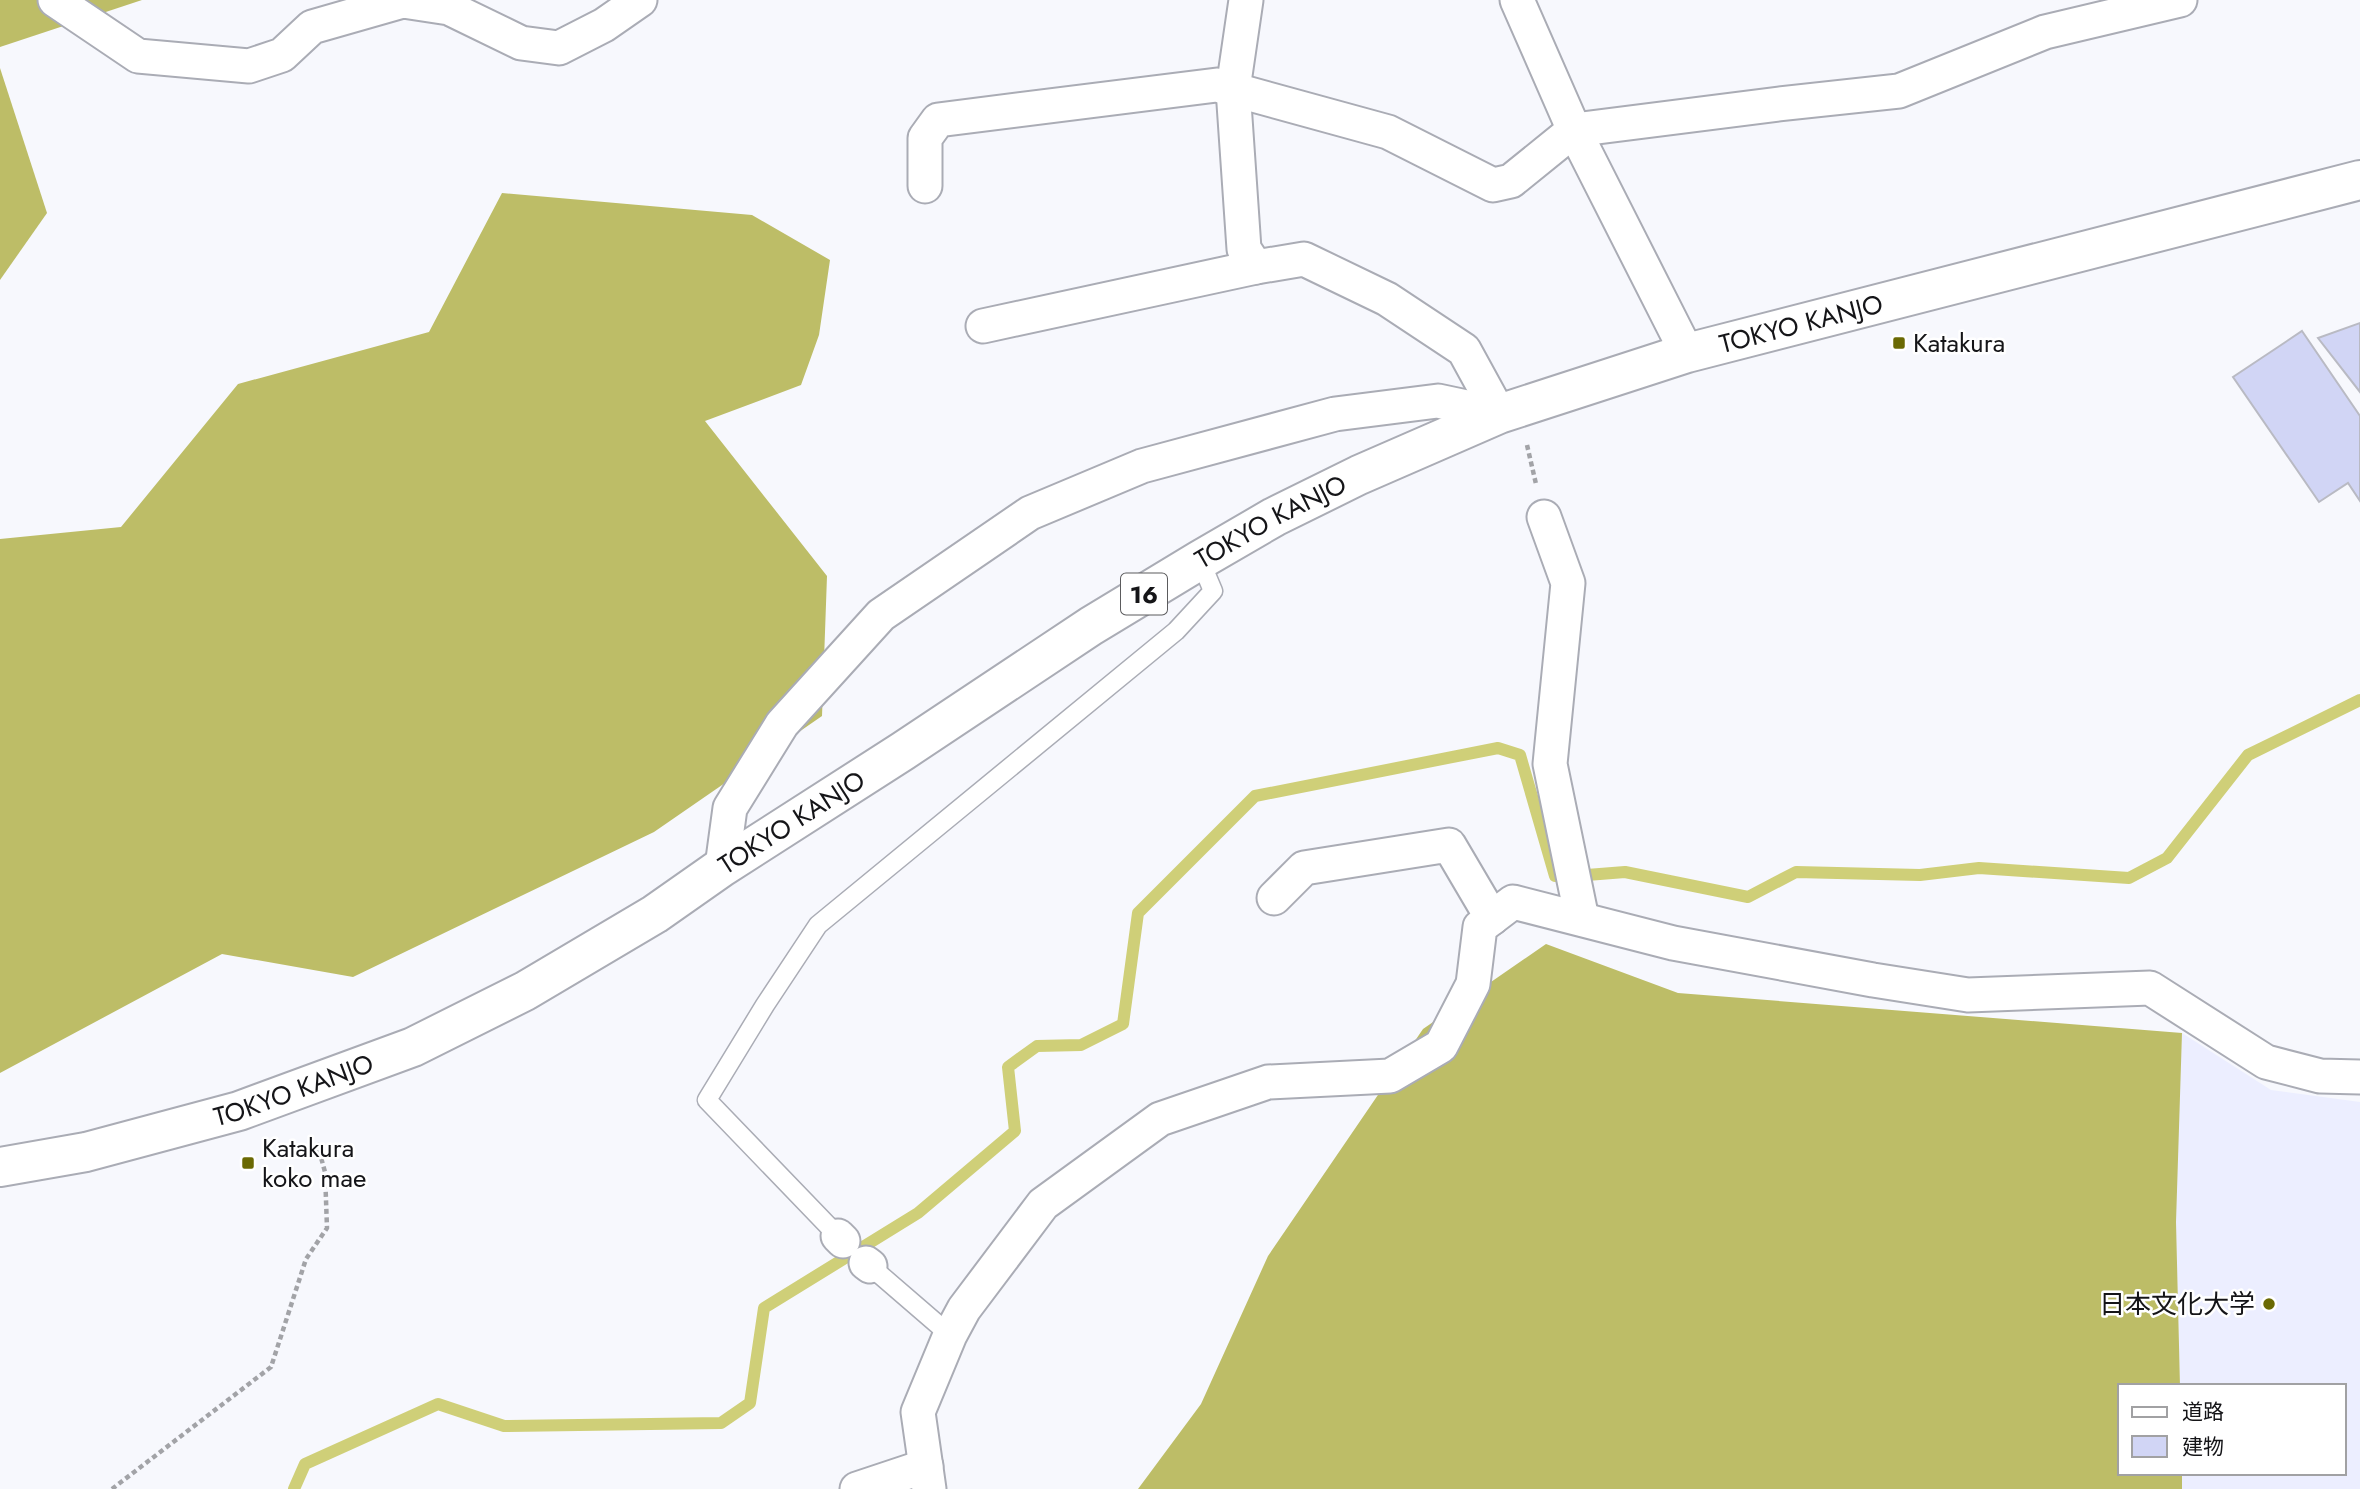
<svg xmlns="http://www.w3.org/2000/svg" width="2360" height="1489" viewBox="0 0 2360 1489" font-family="Jost,'Noto Sans JP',sans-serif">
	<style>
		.built { fill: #eceeff }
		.forest { fill: #bdbd67 }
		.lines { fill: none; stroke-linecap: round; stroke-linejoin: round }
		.stream { stroke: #cfcf78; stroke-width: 12 }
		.building { fill: #d1d5f5; stroke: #b9bac3; stroke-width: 2 }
		.lane-casing { stroke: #aaacb5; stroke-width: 21 }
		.street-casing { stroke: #aaacb5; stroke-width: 37 }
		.highway-casing { stroke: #aaacb5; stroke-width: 42 }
		.path { stroke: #a2a3a7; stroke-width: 4.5; stroke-dasharray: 5 3.5; stroke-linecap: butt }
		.lane { stroke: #fff; stroke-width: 18 }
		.street { stroke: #fff; stroke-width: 33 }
		.highway { stroke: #fff; stroke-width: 38 }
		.poi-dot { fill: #6a6903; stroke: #fff; stroke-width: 2.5 }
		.labels { text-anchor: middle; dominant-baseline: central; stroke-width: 5; stroke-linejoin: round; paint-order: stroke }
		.shield { fill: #fff; stroke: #5b5b5d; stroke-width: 2 }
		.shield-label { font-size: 24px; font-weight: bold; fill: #151518 }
		.street-label { font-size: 26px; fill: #151518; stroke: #fff }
		.poi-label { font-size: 26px; fill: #151518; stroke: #fff; text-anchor: start }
	</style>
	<rect width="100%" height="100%" fill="#f7f8fd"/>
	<path class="built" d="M2182,1033L2271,1090L2360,1102V1489H2182V1473H2344V1386H2180L2175,1196Z"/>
	<g class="forest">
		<path d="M0,0H142L0,47Z"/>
		<path d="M0,68L47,213L0,280Z"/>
		<path d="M502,193L752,215L830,260L819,335L801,385L705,421L827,576L822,716L654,832L353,977L222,954L0,1073V539L121,527L238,384L429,332Z"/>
		<path d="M1546,944L1678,993L2182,1033L2176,1222L2180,1386H2120V1473H2182V1489H1138L1201,1404L1268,1256L1423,1029Z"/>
	</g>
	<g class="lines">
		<g class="stream">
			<path d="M1587,875L1625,872L1748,897L1796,872L1920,875L1979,868L2129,878L2167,858L2248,755L2360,700"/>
			<path d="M294,1489L305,1464L438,1404L504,1426L721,1423L750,1403L764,1308L918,1213L1015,1131L1008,1067L1037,1046L1081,1045L1123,1024L1138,913L1255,796L1498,748L1520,755L1555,876"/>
		</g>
	</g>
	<g class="building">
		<path d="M2360,323V392L2318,338Z"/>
		<path d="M2302,331L2360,416V501L2348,483L2319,502L2233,377Z"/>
	</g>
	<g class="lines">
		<g class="lane-casing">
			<g id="lane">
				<path d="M838,1236L707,1100L765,1005L818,925L1176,631L1213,591L1200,560"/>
				<path d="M870,1266L950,1335"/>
			</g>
		</g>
		<g class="street-casing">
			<g id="street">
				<path d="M55,0L138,56L249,66L282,55L312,27L403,1L449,8L521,43L559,48L604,25L640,0"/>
				<path d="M1246,0L1233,89L1244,249L1256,267L1304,259L1387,299L1464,350L1499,414"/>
				<path d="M1517,0L1574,130L1687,353"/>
				<path d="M925,186V138L938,120L1217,85L1388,132L1493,185L1511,181L1574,130L1779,104L1899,91L2045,32L2180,0"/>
				<path d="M983,326L1256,267"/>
				<path d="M1544,517L1568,583L1550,764L1582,919"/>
				<path d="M722,867L730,808L782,724L881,615L1030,513L1142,466L1335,414L1438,401L1499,414"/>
				<path d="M1274,898L1304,868L1449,845L1492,918"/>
				<path d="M838,1236L843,1241"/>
				<path d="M866,1263L870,1266"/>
				<path d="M857,1489L926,1466"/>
				<path d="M929,1489L918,1412L950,1335L964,1309L1043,1204L1160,1119L1268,1082L1390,1076L1441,1046L1473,984L1480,927L1513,902L1673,943L1873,980L1968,995L2150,988L2266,1062L2320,1076L2360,1077"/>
			</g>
		</g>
		<g class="highway-casing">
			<g id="highway">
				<path id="s1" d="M0,1167L86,1152L239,1111L413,1047L525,991L655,914L722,867L903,751L1091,626L1200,560L1274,517L1359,475L1499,414L1687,353L2360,180"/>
			</g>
		</g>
		<g class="path">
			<path d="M1527,445L1536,484"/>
			<path d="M112,1489L271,1367L306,1259L327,1228L325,1172L317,1143"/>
		</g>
		<use href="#lane" class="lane"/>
		<use href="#street" class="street"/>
		<use href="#highway" class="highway"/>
	</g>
	<g class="poi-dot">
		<rect x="1892" y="336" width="14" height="14" rx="3.5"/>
		<rect x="241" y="1156" width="14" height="14" rx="3.5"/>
		<circle cx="2269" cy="1304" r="7"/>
	</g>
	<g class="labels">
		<rect class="shield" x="1121" y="573.5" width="46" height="41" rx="5"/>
		<g class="shield-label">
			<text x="1144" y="594">16</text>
		</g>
		<g class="street-label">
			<text stroke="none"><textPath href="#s1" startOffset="2006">TOKYO KANJO</textPath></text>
			<text stroke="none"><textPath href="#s1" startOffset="1438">TOKYO KANJO</textPath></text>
			<text stroke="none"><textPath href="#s1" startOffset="872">TOKYO KANJO</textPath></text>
			<text stroke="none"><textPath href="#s1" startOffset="304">TOKYO KANJO</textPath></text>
		</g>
		<g class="poi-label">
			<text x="1913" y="343">Katakura</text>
			<text x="262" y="1148">Katakura<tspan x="262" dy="30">koko mae</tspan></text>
			<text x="2255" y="1304" text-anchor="end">日本文化大学</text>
		</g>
	</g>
	<rect x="2118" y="1384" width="228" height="91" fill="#ffffff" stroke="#a1a1a3" stroke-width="2"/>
	<rect x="2132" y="1407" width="35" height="10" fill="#ffffff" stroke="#a1a1a3" stroke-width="2"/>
	<text x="2182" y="1419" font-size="21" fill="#151518">道路</text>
	<rect x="2132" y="1436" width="35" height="21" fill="#d1d5f5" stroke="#a1a1a3" stroke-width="2"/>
	<text x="2182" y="1454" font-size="21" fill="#151518">建物</text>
</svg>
